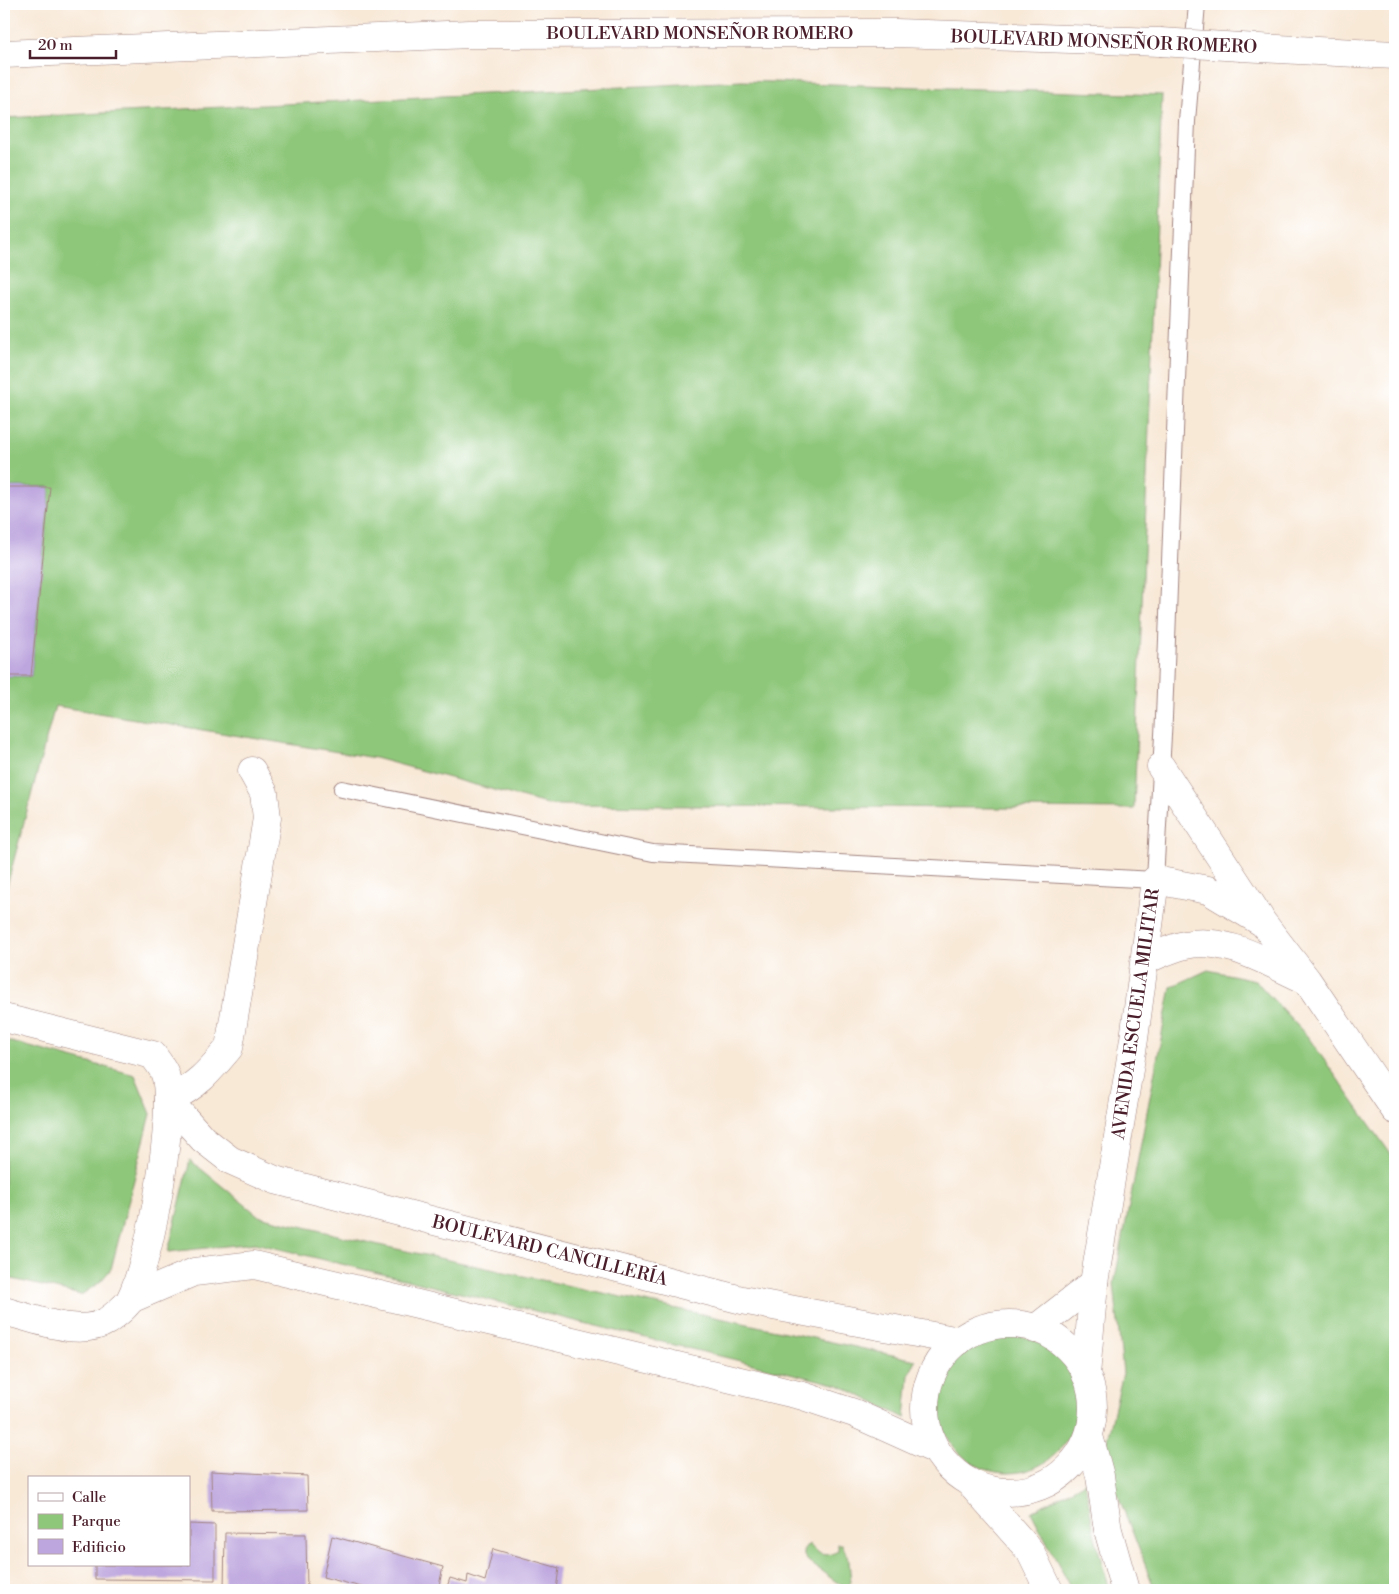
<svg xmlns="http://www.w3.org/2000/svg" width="1399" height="1594" viewBox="0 0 1399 1594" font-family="'Libre Bodoni',serif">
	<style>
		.green { fill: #8ec77a; stroke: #6c7352 }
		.building { fill: #bda6de }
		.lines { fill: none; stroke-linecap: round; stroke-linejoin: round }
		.lane-casing { stroke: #a18480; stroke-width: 18 }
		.street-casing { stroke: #a18480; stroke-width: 29 }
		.secondary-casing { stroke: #a18480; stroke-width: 29 }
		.highway-casing { stroke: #a18480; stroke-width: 29 }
		.lane { stroke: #fff; stroke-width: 16 }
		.street { stroke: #fff; stroke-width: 28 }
		.secondary { stroke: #fff; stroke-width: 28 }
		.highway { stroke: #fff; stroke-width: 28 }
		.highway-bridge-casing { stroke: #a18480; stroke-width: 29; stroke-linecap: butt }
		.highway-bridge { stroke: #fff; stroke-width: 28 }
		.labels { text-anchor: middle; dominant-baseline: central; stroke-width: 4; stroke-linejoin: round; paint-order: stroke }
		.street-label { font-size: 18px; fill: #4a1f2b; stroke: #fff }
	</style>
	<rect width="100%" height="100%" fill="#fff"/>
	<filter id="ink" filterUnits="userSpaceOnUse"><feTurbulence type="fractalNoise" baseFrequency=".02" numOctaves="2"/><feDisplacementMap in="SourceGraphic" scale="10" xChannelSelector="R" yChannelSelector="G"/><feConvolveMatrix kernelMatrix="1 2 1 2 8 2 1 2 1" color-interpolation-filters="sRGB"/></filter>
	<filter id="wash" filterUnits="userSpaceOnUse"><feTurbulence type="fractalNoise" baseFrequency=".0096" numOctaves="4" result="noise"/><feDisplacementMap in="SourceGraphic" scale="20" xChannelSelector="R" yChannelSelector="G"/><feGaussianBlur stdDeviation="1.12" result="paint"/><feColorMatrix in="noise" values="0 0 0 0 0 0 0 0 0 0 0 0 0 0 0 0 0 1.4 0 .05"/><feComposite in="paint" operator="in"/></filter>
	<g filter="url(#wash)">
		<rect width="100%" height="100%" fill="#f8e8d6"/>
		<g class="green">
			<path d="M742,81L1162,95L1134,809L550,805L375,758L55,706L4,897V676H31L50,487H4V118Z"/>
			<path d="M1208,970L1255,980L1308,1037L1395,1160V1590H1155L1103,1457L1123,1373L1114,1284L1171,987Z"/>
			<path d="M4,1040L135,1075L151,1114L111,1269L100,1282L81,1295L4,1277Z"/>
			<path d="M190,1160L259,1216L383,1246L916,1360L909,1375L905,1418L839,1385L255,1243L168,1252Z"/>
			<circle cx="1008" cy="1404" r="69"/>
			<path d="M1085,1482L1094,1533L1109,1590H1072L1031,1512Z"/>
			<path d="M809,1544C818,1555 825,1558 838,1551V1544H842L849,1561L851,1582L846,1588C843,1587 808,1562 806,1559C804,1557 804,1554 803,1551Z"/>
		</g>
		<g id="blocks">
			<g class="building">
				<path d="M4,487H50L31,676H4Z"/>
				<path d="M211,1471L307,1476L308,1510L212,1511Z"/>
				<path d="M189,1524L215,1525V1580L95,1579V1565H189Z"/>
				<path d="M225,1533L306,1534L307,1590H224Z"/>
				<path d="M332,1536L443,1567L438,1590H373L323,1577Z"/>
				<path d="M493,1549L559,1568L556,1590H446L450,1578L467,1583L468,1575L485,1581Z"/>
			</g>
		</g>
	</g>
	<g filter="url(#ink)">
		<use href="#blocks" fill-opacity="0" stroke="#a18480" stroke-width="1"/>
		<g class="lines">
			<g class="lane-casing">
				<path id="lane" d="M342,789L653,853L1155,880L1164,717L1187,121L1197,4"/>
			</g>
			<g class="street-casing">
				<g id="street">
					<path d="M252,771L264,793L267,818L229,1048C208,1073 197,1086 168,1100L203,1139L230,1160L275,1180L742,1300L959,1341"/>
					<path d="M4,1018L153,1055C157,1061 163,1068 165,1074C177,1113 150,1260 131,1298C128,1305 114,1316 107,1321C80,1338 32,1318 4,1311"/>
					<path d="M131,1299L194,1272L254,1265L803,1396L854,1413L936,1450"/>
				</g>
			</g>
			<g class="secondary-casing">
				<g id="secondary">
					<path d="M1161,767L1260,918"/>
					<path d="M1145,960C1158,955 1171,948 1185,945C1226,936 1268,963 1304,979"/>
					<circle cx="1009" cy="1408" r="84"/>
					<path d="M1035,1329L1094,1283"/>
					<path d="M1086,1375L1094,1283L1134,1039L1155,880L1208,890L1263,923L1307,980L1395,1110"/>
					<path d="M1089,1436L1100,1476L1108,1530L1125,1590"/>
					<path d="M969,1482L1030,1551L1049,1590"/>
				</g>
			</g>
			<g class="highway-casing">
				<g id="highway">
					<path d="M1241,47L1395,55"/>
					<path d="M4,54L470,34L896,33L1160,42"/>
				</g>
			</g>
			<use href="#lane" class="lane"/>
			<use href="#street" class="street"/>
			<use href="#secondary" class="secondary"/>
			<use href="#highway" class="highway"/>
			<g class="highway-bridge-casing">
				<path id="highway-bridge" d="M1160,42L1241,47"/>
			</g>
			<use href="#highway-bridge" class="highway-bridge"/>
		</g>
	</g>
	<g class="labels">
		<g class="street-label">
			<text x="700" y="33">BOULEVARD MONSEÑOR ROMERO</text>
			<text transform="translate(1104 42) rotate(2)">BOULEVARD MONSEÑOR ROMERO</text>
			<text transform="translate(1136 1014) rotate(-82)">AVENIDA ESCUELA MILITAR</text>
			<text transform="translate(550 1251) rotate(14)">BOULEVARD CANCILLERÍA</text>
		</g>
	</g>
	<rect width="1399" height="1594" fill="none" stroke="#fff" stroke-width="20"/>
	<rect x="28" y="1476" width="162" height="90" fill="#ffffff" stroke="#b7a5aa"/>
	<rect x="38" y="1493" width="25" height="8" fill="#ffffff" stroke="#b7a5aa"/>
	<text x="72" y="1502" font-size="15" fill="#4a1f2b">Calle</text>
	<rect x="38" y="1514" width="25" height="15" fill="#8ec77a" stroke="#b7a5aa"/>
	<text x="72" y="1526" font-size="15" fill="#4a1f2b">Parque</text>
	<rect x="38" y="1539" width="25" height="15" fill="#bda6de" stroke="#b7a5aa"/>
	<text x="72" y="1552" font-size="15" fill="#4a1f2b">Edificio</text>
	<path d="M30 50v8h86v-8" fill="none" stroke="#4a1f2b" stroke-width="2.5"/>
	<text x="38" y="50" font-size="15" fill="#4a1f2b" stroke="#ffffff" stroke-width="4" paint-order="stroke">20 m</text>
</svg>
